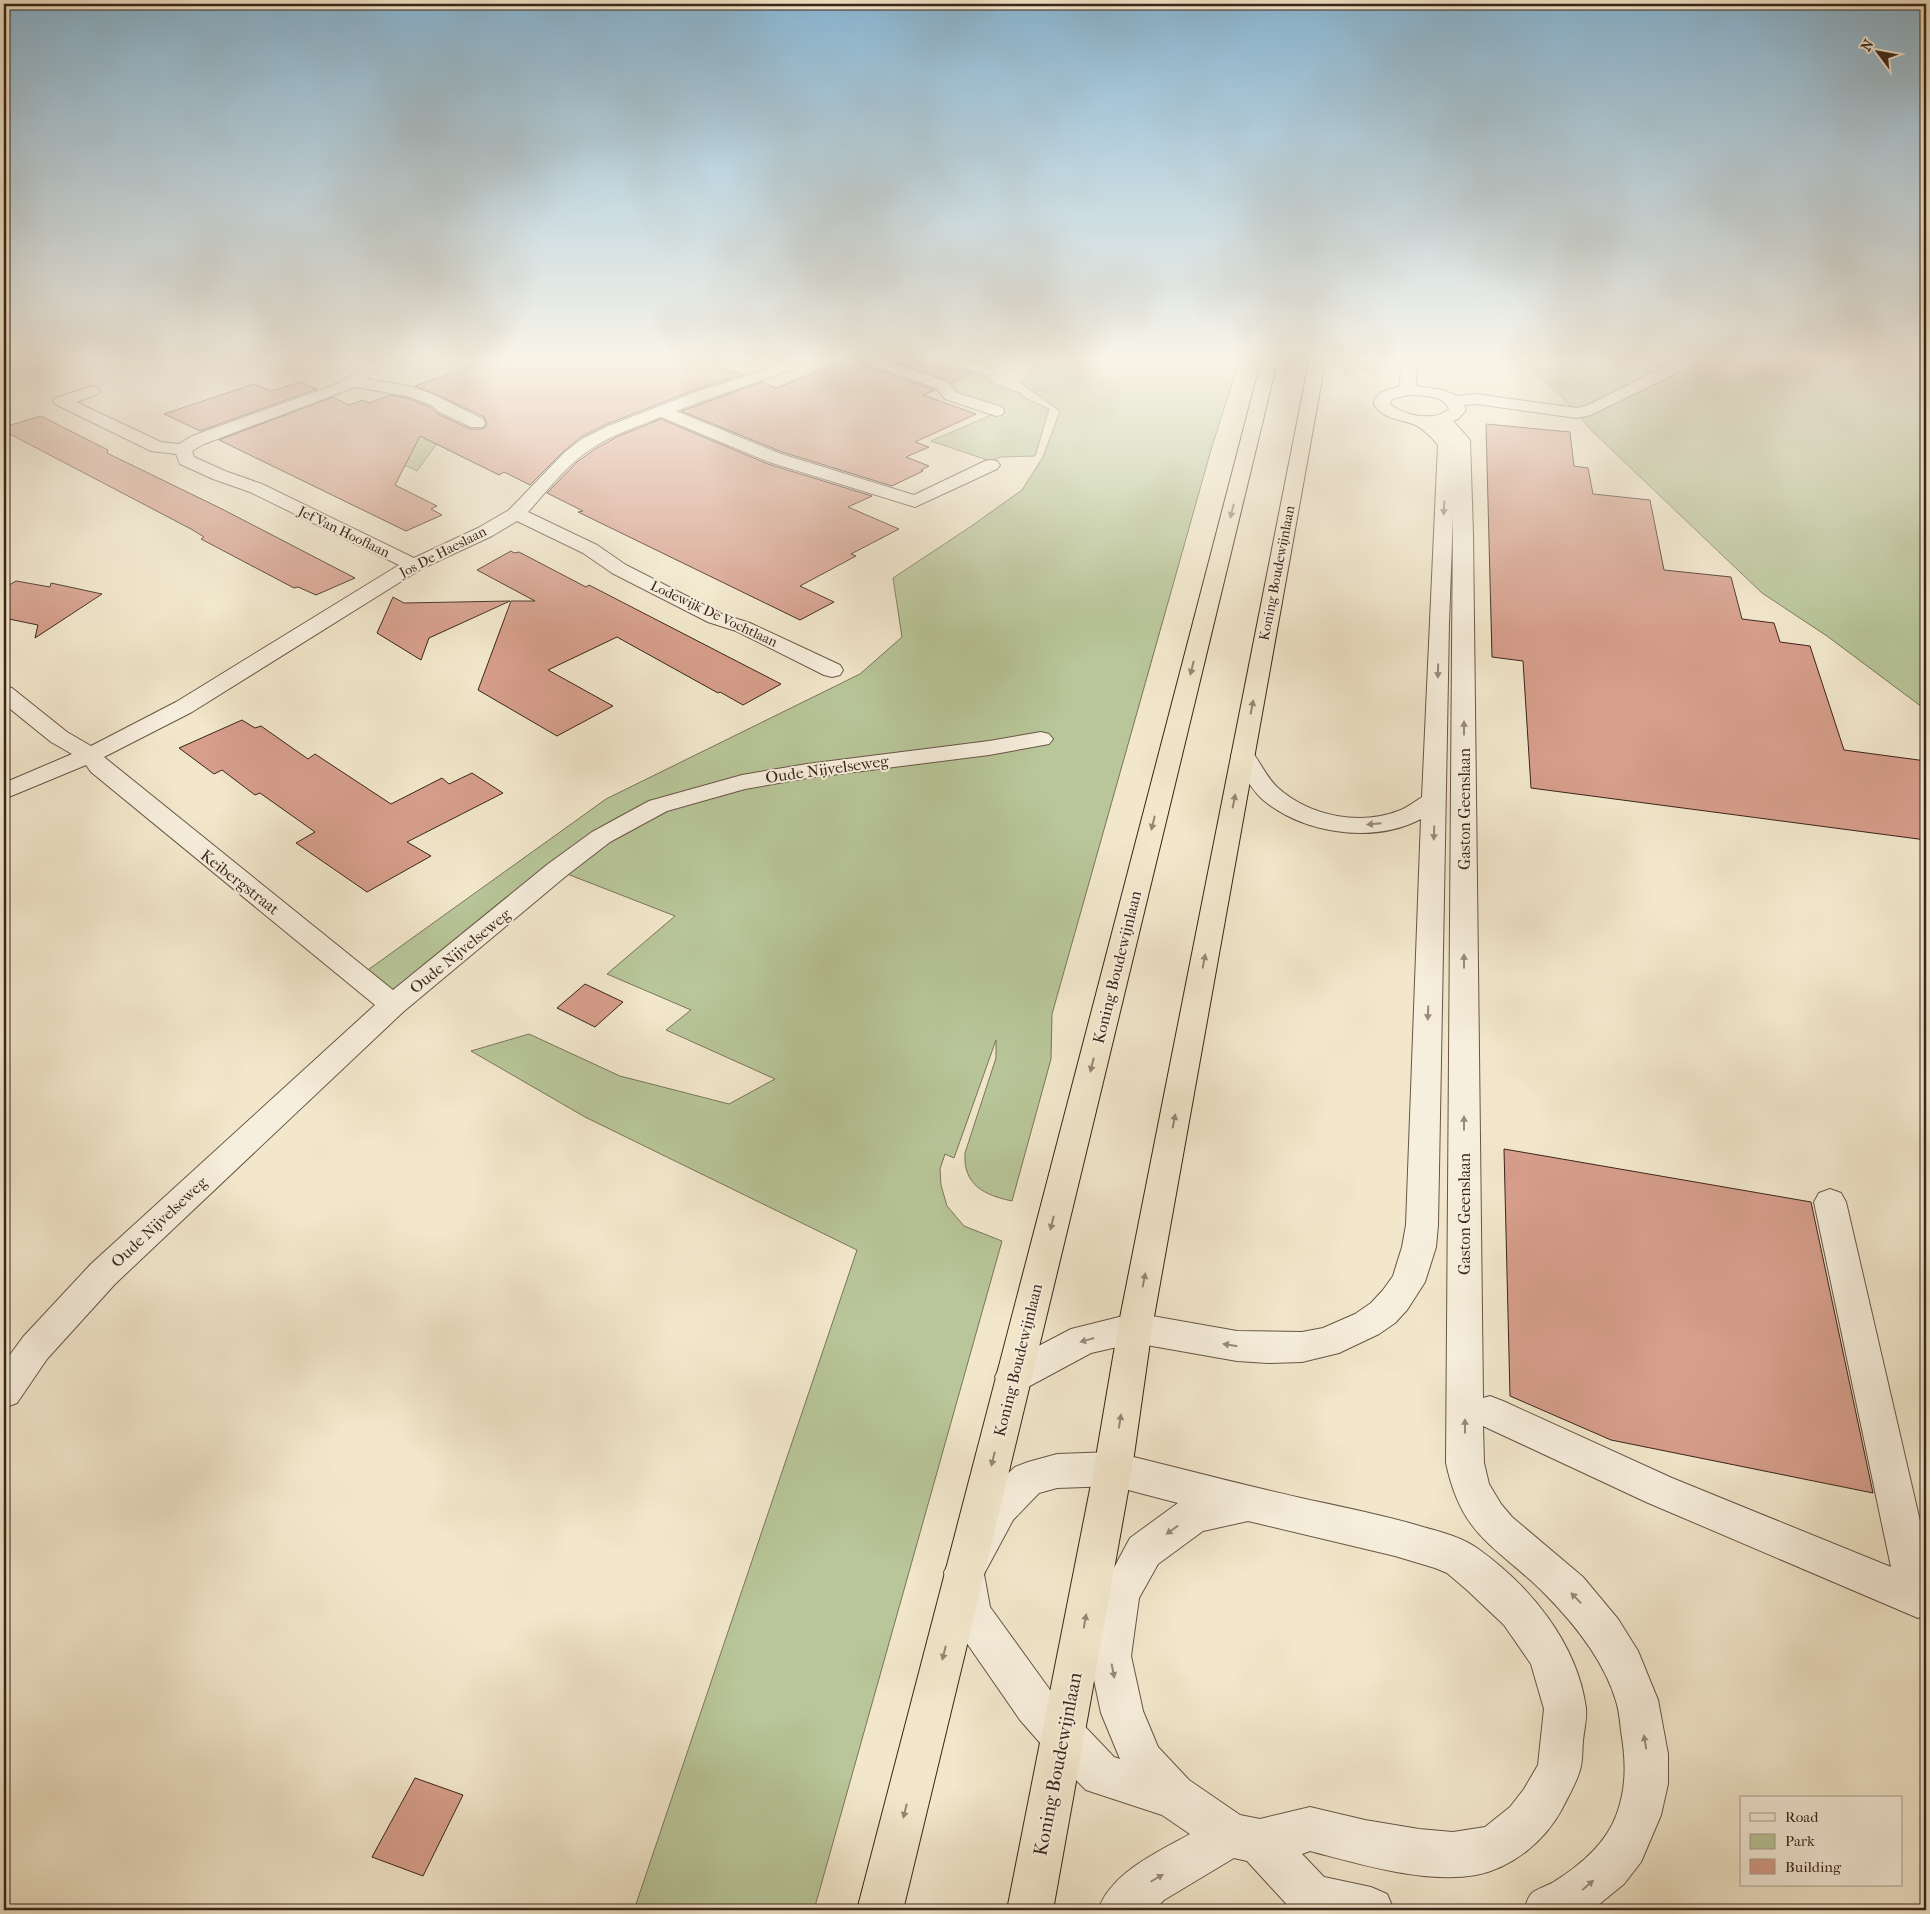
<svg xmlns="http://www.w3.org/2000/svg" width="1930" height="1914" viewBox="0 0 1930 1914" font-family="'IM FELL French Canon',serif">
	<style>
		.green { fill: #b8c699; stroke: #79755a }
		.building { fill: #d69e8b; stroke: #3a241b }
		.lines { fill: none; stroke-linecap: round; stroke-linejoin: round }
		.minor-casing { stroke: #685547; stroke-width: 2 }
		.highway-casing { stroke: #3a241b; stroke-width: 2 }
		.minor { fill: #f7efdd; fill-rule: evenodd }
		.highway { fill: #f2e7cb; fill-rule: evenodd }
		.oneway { fill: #988a7c }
		.oneway2 { fill: #968673 }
		.labels { text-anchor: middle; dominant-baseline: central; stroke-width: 4; stroke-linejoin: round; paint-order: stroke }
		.far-street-label { font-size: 14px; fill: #3a241b; stroke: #f7efdd }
		.street-label { font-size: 16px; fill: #3a241b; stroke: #f7efdd }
		.near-street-label { font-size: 19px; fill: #3a241b; stroke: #f7efdd }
	</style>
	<rect width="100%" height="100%" fill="#f2e7cb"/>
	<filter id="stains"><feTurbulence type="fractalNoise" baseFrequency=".004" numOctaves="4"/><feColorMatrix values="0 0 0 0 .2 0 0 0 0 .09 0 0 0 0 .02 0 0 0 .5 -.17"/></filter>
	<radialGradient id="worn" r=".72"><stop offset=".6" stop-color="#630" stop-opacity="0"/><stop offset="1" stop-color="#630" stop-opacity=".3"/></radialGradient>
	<g class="green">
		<path d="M881,362H943L985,371L993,383L1023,394L1021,396L1049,409L1035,456L1001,457L990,461L931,441L998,412L953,394L945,384Z"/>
		<path d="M1036,362H1239L1211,450L1052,1014L1051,1059L1012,1201C984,1195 963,1185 965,1153L996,1058V1040L954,1158L945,1154L940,1169L941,1185L947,1206L964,1226L1002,1241L814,1910H634L857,1250L585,1117L471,1051L529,1034L620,1076L729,1104L775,1079L666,1030L691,1010L607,974L675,916L557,870L393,1005L358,977L606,799L860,674L902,637L893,578L973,525L1022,490L1043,457L1060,411L1021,383Z"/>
		<path d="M1346,362H1380L1379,373L1361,370L1345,376Z"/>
		<path d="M1603,362H1926V710L1827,636L1762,593L1594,433L1560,395L1533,370Z"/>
		<path d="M399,427L438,442L417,471L373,450Z"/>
	</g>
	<g class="building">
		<path d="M482,362H709L743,375L700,388L607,424L581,437L564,451L530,485L504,472L499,475L420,436L395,485L437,506L431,509L442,515L406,531L219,440L333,397L349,405L363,400L369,403L390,395L407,398L430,407L438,414L470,429H483L487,424L484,417L442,397L415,386Z"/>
		<path d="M842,362H866L869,367L935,390L923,395L976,414L915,442L929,447L906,457L929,466L921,470L923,471L892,486L782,452L681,411L762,382L776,388Z"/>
		<path d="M895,362H937L941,367L973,373L951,383Z"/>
		<path d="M301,382L317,389L200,431L164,414L254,384L271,391Z"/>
		<path d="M41,416L108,450L107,453L222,509L355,578L316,595L298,587L294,588L201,539L204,537L191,529L4,431V427Z"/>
		<path d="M661,419L768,464L872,496L848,507L899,529L851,554L856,556L800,586L834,602L800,620L578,512L583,511L547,493L577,462L595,449L619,436Z"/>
		<path d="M1486,424L1570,432L1574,466L1588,468L1593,494L1650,500L1664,570L1731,577L1742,619L1774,623L1780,642L1810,646L1844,750L1926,761V840L1531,788L1523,661L1492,657Z"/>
		<path d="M511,551L514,553L519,552L586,587L589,585L781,684L743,705L720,692L718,693L617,637L548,670L613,706L557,736L478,690L511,601H535L477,570Z"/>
		<path d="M16,581L50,587L51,583L102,594L35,638L38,625L4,618V588Z"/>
		<path d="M393,597L404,603L510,601L429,638L421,660L377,633Z"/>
		<path d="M242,720L255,728L261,726L308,759L315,754L391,804L442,778L449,784L472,773L503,793L407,842L431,856L367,892L296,843L315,832L260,793L255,795L222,770L214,774L179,748Z"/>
		<path d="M585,984L623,1002L595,1027L557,1008Z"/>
		<path d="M1504,1149L1811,1202L1873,1493L1611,1440L1510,1396Z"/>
		<path d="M415,1778L463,1795L423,1876L372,1857Z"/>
	</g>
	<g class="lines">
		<g class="minor-casing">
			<g id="minor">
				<path d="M367,362H384L366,379C382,382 400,384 416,388C439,395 461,409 483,419L485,423L483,427H471L439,412L431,405L407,396L355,387L204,444L192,451L194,457L225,471L262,484L414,558L478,528L509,510L565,452L582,439L608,426L701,390L736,380L782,362H804L802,365C760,382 717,395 676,411L781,454L914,495L985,461L991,460L997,461L1000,465L997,469L915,507L769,462L661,417C639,426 614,434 594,447C568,463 548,490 528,512L597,545L626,565L722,614L750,623L840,665L843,670L840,675L832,677L824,675L736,631L708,622L612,573L583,553L517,521L492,536L421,569L192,712L104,757L393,990L548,864L592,832L649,801L742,775L807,764L989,741L1041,732L1049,734L1053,739L1049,744L989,755L807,778L745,789L667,811L610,842L566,876L403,1012L115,1284L47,1359L17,1403L4,1408V1363L23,1337L91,1264L375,1005L91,772L86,765L4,799V783L72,754L51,742L4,704V686L12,688L67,732L91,746L176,702L399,565L250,492L213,479L180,464L176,454L151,451L55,404L53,401L55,398L92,386L98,388L100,391L98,394L76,402L161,442L179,444L192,436L329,387L347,379Z"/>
				<path d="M868,362H890L948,382L957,393L1002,407L1004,411L1002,415L996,416L945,399L936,388L870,365Z"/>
				<path d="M939,362C954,361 985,357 995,371L993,374L987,376L963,368L941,365Z"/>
				<path d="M1401,362H1417L1416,386L1443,390L1457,396L1476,394L1577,408L1586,406L1675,362H1695L1693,365L1591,415L1577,418L1476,404L1464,405L1466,410L1458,419L1453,421L1470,440L1473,534L1483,1398L1490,1396L1503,1401L1672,1478L1891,1567L1814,1202L1819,1193L1830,1189L1841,1193L1846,1202L1926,1547V1614L1918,1618L1646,1502L1483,1426L1484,1463L1489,1484L1501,1504L1512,1517L1583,1577L1618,1619L1638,1651L1658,1700L1668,1754V1784L1661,1815L1641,1862L1624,1884L1592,1910H1524C1526,1905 1528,1896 1532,1893C1537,1889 1546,1886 1552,1883C1578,1867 1605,1845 1616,1816C1627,1788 1626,1760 1621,1731C1620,1721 1619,1710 1616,1701C1604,1660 1573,1622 1543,1592C1494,1544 1462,1537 1446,1463L1453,515L1449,623L1438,1225L1436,1247L1425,1282L1407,1310L1395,1323L1379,1334L1339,1353L1302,1362L1268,1363L1237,1361L1135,1343L1091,1353L1026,1388L1013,1393L1000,1388L995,1377L1000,1366L1071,1329L1135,1313L1237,1331L1302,1332L1323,1328L1355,1314L1371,1303L1383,1290L1393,1276L1402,1247L1406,1225L1421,819C1373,844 1303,834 1262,799C1249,787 1241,769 1231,755L1235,750L1243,748L1251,750C1260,762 1267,778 1278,788C1310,816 1359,826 1398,811C1407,808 1414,802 1422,797L1438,445C1433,438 1421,427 1413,424C1398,419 1384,419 1374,405V400L1380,393L1400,386ZM1408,395C1422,396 1443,394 1449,409C1435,422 1404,416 1390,404L1392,399Z"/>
				<path d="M1113,1452C1176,1467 1238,1484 1301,1498C1342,1507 1383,1515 1423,1527C1441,1532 1461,1537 1477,1548C1529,1585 1577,1642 1586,1708C1587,1718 1584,1731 1583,1741C1582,1750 1583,1761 1580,1770C1576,1784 1568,1797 1562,1809C1545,1841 1512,1868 1476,1875C1424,1884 1360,1864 1310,1851L1302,1854L1324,1877L1371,1887L1387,1894L1394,1910H1292L1247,1861L1234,1858L1164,1900L1154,1910H1098C1112,1872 1156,1853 1190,1834L1162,1815L1086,1790L1049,1753L1020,1720L957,1629L951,1615L944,1572L985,1494L1015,1467L1028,1462L1057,1454ZM1113,1486L1178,1503L1130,1538L1100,1594L1089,1656L1101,1713L1120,1759L1114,1757L1050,1690L990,1607L984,1574L1013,1520L1039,1493L1057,1488ZM1248,1521L1395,1556L1435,1568L1447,1573L1467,1590L1504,1625L1531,1664L1544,1709L1538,1765L1524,1789L1510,1807L1485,1827L1453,1832L1419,1829L1365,1820L1310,1807L1260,1819L1240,1815L1189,1780L1158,1747L1143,1711L1131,1656L1139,1598L1158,1564L1203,1531Z"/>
			</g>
		</g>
		<g class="highway-casing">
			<g id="highway">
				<path d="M1261,362H1277L903,1910H857Z"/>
				<path d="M1309,362H1325L1152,1328L1132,1469L1053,1910H1007L1094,1469L1118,1328Z"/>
			</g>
		</g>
		<use href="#minor" class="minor"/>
		<use href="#highway" class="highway"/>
	</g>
	<defs><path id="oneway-solid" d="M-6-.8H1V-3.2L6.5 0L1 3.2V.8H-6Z" transform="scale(1.25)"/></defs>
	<g class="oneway">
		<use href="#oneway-solid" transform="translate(1444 508) rotate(93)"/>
		<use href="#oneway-solid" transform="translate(1438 671) rotate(91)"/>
		<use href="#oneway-solid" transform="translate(1464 728) rotate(-90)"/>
		<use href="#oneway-solid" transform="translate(1374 824) rotate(175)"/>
		<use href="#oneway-solid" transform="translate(1434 833) rotate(92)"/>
		<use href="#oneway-solid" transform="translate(1464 961) rotate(-90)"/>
		<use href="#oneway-solid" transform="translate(1428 1013) rotate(92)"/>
		<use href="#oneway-solid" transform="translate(1464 1123) rotate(-90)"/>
		<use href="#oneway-solid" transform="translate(1087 1340) rotate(164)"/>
		<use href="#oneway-solid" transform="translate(1230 1345) rotate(-171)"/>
		<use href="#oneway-solid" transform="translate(1465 1426) rotate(-90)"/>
		<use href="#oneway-solid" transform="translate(1172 1530) rotate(144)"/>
		<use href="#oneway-solid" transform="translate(1576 1598) rotate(-134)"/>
		<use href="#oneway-solid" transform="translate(1113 1671) rotate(79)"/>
		<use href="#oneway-solid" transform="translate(1645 1742) rotate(-100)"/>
		<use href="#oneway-solid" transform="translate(1157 1878) rotate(-30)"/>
		<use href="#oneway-solid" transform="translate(1588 1885) rotate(-41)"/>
	</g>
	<g class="oneway2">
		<use href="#oneway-solid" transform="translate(1232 511) rotate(104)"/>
		<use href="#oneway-solid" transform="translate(1192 668) rotate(104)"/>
		<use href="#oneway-solid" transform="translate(1252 707) rotate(-79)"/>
		<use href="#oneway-solid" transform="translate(1234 801) rotate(-79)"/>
		<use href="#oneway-solid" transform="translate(1153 823) rotate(104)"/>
		<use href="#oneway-solid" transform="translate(1204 961) rotate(-79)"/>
		<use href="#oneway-solid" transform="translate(1092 1065) rotate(104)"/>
		<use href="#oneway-solid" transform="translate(1174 1121) rotate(-79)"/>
		<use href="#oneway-solid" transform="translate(1052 1223) rotate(104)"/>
		<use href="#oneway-solid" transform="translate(1144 1280) rotate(-79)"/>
		<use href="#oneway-solid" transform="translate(1120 1421) rotate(-81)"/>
		<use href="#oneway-solid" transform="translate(993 1459) rotate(104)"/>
		<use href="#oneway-solid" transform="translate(1085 1621) rotate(-80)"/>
		<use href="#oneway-solid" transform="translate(944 1653) rotate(104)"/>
		<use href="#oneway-solid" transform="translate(905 1811) rotate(104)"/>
	</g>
	<linearGradient id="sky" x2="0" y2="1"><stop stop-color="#89b8d6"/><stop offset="0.57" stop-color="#f9f4e8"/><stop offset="1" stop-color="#f9f4e8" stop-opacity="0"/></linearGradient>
	<rect width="1930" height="630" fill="url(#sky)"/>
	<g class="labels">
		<g class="far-street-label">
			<text transform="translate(344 532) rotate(26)">Jef Van Hooflaan</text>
			<text transform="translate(443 552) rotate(-27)">Jos De Haeslaan</text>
			<text transform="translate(1277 573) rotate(-79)">Koning Boudewijnlaan</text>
			<text transform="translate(714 614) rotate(25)">Lodewijk De Vochtlaan</text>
		</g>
		<g class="street-label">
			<text transform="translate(827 769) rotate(-8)">Oude Nijvelseweg</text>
			<text transform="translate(1464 809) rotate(-90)">Gaston Geenslaan</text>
			<text transform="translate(240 882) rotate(38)">Keibergstraat</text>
			<text transform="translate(460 951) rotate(-39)">Oude Nijvelseweg</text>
			<text transform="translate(1117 967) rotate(-76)">Koning Boudewijnlaan</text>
			<text transform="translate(1464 1214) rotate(-90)">Gaston Geenslaan</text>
			<text transform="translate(159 1222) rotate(-43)">Oude Nijvelseweg</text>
			<text transform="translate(1018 1360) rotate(-76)">Koning Boudewijnlaan</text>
		</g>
		<g class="near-street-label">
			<text transform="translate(1058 1764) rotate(-79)">Koning Boudewijnlaan</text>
		</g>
	</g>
	<rect width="1930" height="1914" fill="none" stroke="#f2e7cb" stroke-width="20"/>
	<rect x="5" y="5" width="1920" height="1904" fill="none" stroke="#3a241b" stroke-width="2.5"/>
	<rect x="10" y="10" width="1910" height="1894" fill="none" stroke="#3a241b"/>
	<rect x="1740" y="1796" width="162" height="90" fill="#f7efdd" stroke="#ab9e8f"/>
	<rect x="1750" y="1813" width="25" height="8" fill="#f7efdd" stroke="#ab9e8f"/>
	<text x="1785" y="1822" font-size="15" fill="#3a241b">Road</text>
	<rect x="1750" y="1834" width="25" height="15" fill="#b8c699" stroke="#ab9e8f"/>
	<text x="1785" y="1846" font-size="15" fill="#3a241b">Park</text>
	<rect x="1750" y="1859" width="25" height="15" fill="#d69e8b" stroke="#ab9e8f"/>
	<text x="1785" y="1872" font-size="15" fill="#3a241b">Building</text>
	<g transform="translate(1878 52) rotate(302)" stroke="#f7efdd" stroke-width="4" paint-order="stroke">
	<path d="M0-4L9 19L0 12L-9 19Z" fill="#3a241b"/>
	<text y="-8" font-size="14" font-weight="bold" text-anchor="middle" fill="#3a241b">N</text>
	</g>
	<rect width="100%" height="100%" filter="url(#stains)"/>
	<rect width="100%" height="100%" fill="url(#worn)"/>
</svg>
